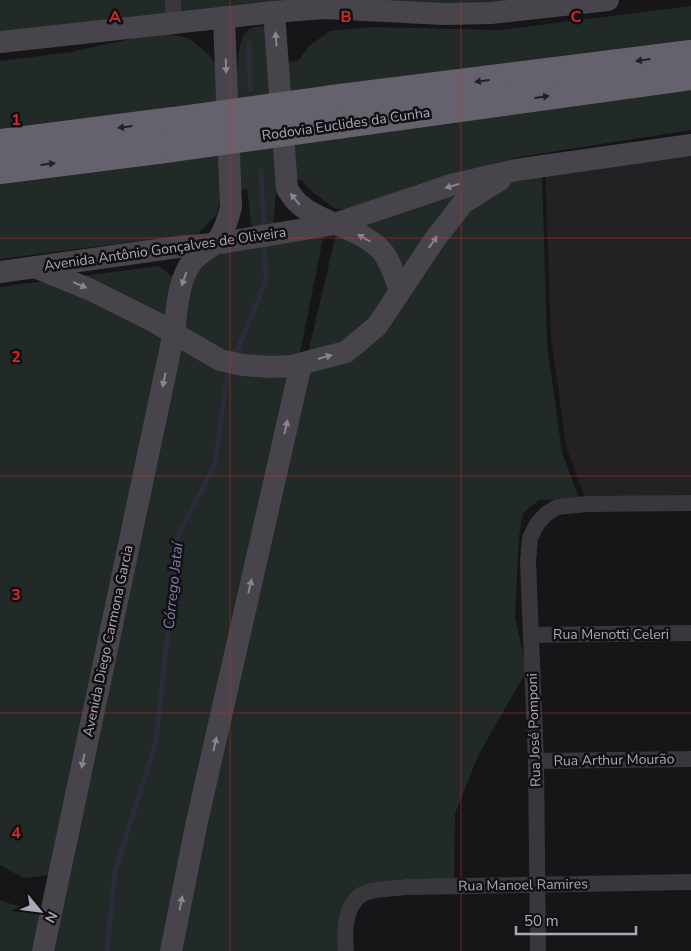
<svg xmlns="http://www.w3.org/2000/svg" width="691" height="951" viewBox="0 0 691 951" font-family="'Nunito Sans',sans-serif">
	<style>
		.built { fill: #232124 }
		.green { fill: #212a27 }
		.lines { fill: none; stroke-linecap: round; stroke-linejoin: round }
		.stream { stroke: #2c2b3a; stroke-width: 5 }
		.minor { stroke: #39363c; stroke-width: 16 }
		.secondary { stroke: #47444c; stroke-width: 22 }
		.motorway { stroke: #66626d; stroke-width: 28 }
		.motorway-bridge { stroke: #66626d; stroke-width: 28 }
		.oneway { fill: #898492 }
		.oneway2 { fill: #222024 }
		.grid { fill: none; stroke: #d62828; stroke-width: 1; stroke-opacity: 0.55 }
		.labels { text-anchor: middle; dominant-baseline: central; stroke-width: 5; stroke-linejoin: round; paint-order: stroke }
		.street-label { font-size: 14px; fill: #aca7b7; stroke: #111012 }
		.water-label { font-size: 15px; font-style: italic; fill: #827eb2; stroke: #111012 }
		.grid-label { font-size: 16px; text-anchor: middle; font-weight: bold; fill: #d62828; stroke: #111012; stroke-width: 5; stroke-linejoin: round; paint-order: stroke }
	</style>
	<rect width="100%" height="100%" fill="#161517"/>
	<path class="built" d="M691,145V503L587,504L566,446L551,337L545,165Z"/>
	<g class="green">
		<path d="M0,0H608L325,8L0,42Z"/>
		<path d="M691,6V130L519,157L415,185L347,210L334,208L311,191L301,180L277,181L273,228L254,230L251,223L247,189L222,192L216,215L199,233L0,259V61L71,52L162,32L190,39L210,56L220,71L237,72C240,53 236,25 263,26L267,30L268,66L299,60L309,46L330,31L370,27L501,30Z"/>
		<path d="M542,172L547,344L562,452L579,498L539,500L523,513L519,536L515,618L527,670L478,756L455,814L454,886L357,899L346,951H0V900L49,917L198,260L236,247L323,238L274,483L278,481L336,234L448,192Z"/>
		<path d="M159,266L175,279L52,875L24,878L0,865V287Z"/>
	</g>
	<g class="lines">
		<g class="stream">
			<path d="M249,43L250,90"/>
			<path d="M261,170L264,230"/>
			<path d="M235,356L266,281L264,241"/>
			<path d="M107,951L115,871L156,742L178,535L215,465L227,375L230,369"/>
		</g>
		<g class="minor">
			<path d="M173,23V0"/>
			<path d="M531,635L691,633"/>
			<path d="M536,761L691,759"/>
			<path d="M346,951C344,930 344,897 371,891C382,888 395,889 406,887L691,882"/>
			<path d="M538,951L536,761L528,561L530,538L537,524L546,514L557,507L587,504L691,503"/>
		</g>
		<g class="secondary">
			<path d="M274,12L287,189C291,194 294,200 299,204C322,224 358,227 380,249C390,259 395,277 400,291"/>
			<path d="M0,42L274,12L325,8L444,14L491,13L608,0"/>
			<path d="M35,267L91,290L153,321L220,360L243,365L271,367L292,366L346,352L377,326L435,239L463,203L500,180"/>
			<path d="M0,272L185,246L215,244L335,224L451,185L516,170L691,145"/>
			<path d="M43,951L174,332C177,309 178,280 192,262C198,254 206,250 213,245C223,237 228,219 231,207L224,17"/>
			<path d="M171,951L196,826L301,364"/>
		</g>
		<g class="motorway">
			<path d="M332,99L691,54"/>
			<path d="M338,125L691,76"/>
			<path d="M0,143L173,121"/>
			<path d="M0,170L173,148"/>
		</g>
		<g class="motorway-bridge">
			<path d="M173,121L332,99"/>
			<path d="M173,148L338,125"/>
		</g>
	</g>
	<defs><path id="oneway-solid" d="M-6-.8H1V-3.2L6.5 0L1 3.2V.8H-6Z" transform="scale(1.25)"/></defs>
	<g class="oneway">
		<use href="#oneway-solid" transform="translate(276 39) rotate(-94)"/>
		<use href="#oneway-solid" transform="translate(226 66) rotate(88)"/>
		<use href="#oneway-solid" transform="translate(452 186) rotate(164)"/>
		<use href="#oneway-solid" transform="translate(295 199) rotate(-129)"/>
		<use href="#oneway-solid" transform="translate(364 238) rotate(-150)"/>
		<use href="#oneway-solid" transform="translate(433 242) rotate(-55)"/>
		<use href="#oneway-solid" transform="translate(184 279) rotate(110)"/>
		<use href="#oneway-solid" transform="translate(80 285) rotate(23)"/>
		<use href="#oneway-solid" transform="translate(325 357) rotate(-16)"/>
		<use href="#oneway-solid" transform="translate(164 380) rotate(102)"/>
		<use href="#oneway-solid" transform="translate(286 427) rotate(-77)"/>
		<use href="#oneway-solid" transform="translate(250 586) rotate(-77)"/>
		<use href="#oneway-solid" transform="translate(215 744) rotate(-77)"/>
		<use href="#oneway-solid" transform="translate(83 761) rotate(102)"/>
		<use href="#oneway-solid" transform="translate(181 903) rotate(-79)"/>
	</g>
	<g class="oneway2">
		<use href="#oneway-solid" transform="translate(643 60) rotate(172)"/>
		<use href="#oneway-solid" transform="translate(482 81) rotate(173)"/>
		<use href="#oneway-solid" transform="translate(542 97) rotate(-8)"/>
		<use href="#oneway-solid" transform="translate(125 127) rotate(173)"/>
		<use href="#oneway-solid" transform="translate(48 164) rotate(-7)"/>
	</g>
	<path class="grid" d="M230,0V951M461,0V951M0,238H691M0,476H691M0,713H691"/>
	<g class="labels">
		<g class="street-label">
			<text transform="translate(346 124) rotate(-8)">Rodovia Euclides da Cunha</text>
			<text transform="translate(165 249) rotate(-8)">Avenida Antônio Gonçalves de Oliveira</text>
			<text x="611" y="634">Rua Menotti Celeri</text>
			<text transform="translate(108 641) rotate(-78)">Avenida Diego Carmona Garcia</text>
			<text transform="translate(534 730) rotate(-92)">Rua José Pomponi</text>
			<text transform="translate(614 760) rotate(-1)">Rua Arthur Mourão</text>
			<text transform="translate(523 885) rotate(-1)">Rua Manoel Ramires</text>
		</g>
		<g class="water-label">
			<text transform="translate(173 586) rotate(-84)">Córrego Jataí</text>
		</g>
	</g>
	<g class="grid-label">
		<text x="115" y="22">A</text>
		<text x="346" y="22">B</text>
		<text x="576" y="22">C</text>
		<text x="16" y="125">1</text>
		<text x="16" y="362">2</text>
		<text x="16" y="600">3</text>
		<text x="16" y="838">4</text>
	</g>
	<g transform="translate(40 911) rotate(119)" stroke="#111012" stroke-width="4" paint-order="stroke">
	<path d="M0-4L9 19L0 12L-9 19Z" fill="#aca7b7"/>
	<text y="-8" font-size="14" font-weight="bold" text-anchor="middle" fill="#aca7b7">N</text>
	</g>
	<path d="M516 926v8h120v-8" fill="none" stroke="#aca7b7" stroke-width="2.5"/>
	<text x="524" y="926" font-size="15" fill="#aca7b7" stroke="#111012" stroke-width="4" paint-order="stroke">50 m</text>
</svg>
